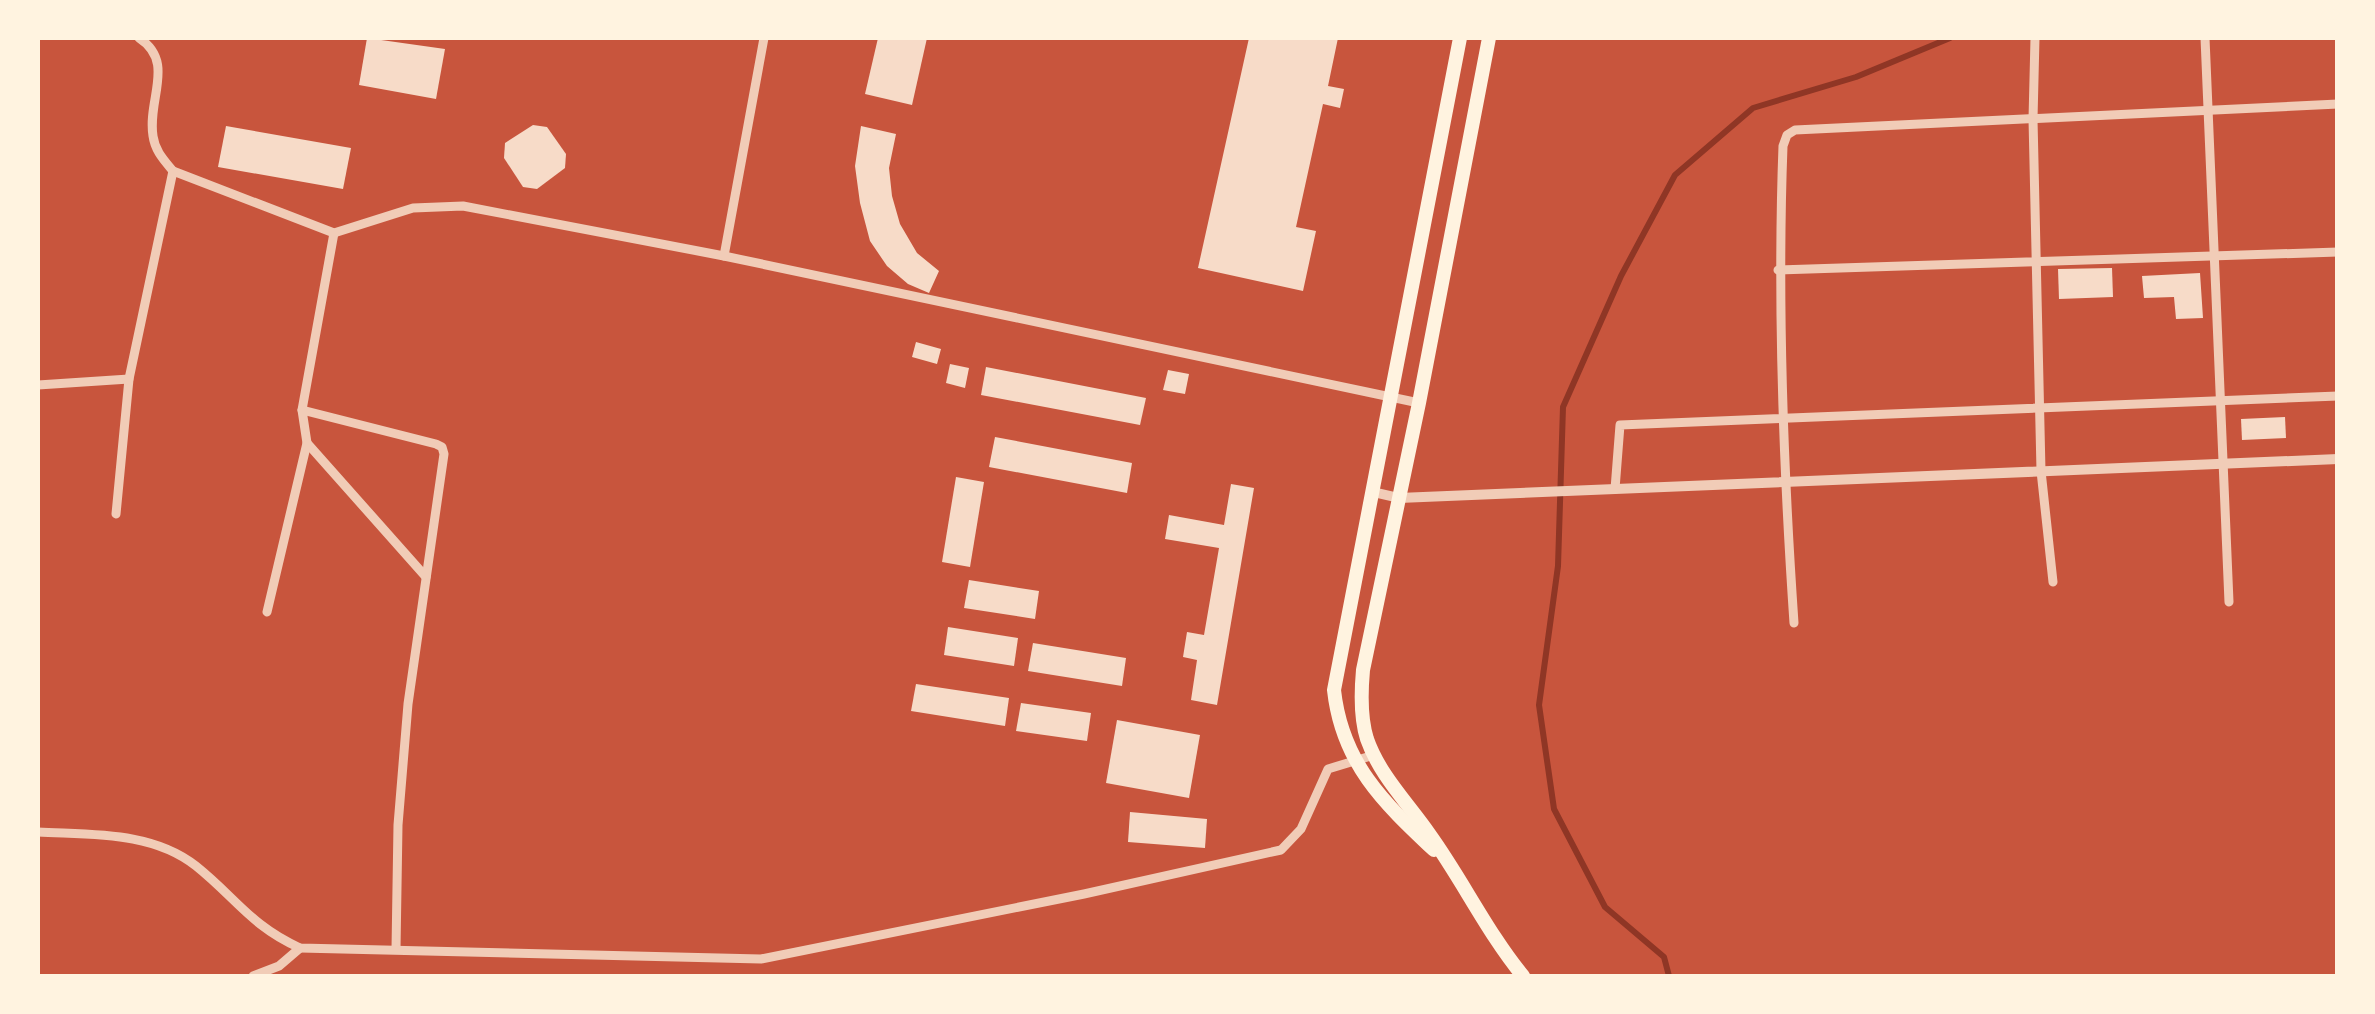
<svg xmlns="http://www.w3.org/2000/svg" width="2375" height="1014" viewBox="0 0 2375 1014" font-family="'Sofia Sans Condensed',sans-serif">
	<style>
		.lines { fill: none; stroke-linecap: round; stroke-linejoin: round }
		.stream { stroke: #8f3625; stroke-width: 6 }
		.building { fill: #f7dbc8 }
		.minor { stroke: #f1ccb7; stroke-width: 9 }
		.tertiary { stroke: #f1ccb7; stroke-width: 10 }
		.primary { stroke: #fff3e0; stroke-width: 14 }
	</style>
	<rect width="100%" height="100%" fill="#c8553d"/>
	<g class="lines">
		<path class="stream" d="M1669,976L1664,957L1605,907L1554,809L1539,705L1558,566L1563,407L1621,276L1675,175L1753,108L1856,77L1950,38"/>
	</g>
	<g class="building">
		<path d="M367,38L445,49L436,99L359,85Z"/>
		<path d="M878,38H927L912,105L865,94Z"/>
		<path d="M1249,38H1338L1328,86L1344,89L1340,108L1323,104L1296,227L1316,231L1303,291L1198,268Z"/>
		<path d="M533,125L547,127L566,154L565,168L537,189L523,187L504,158L505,143Z"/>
		<path d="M226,126L351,148L343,189L218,167Z"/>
		<path d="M861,126L896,134L889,168L892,196L900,224L917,253L939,271L929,293L908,284L887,266L870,241L860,203L855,166Z"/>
		<path d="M2112,268L2113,297L2059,299L2058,269Z"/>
		<path d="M2200,273L2203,318L2176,319L2174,297L2144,298L2142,276Z"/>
		<path d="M916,342L941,349L937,364L912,357Z"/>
		<path d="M950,364L969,368L965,388L946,383Z"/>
		<path d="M986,367L1146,398L1140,425L981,395Z"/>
		<path d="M1168,370L1189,374L1185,394L1163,390Z"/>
		<path d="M2285,417L2286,438L2242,440L2241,419Z"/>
		<path d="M995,437L1132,463L1127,493L989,467Z"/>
		<path d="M956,477L984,482L970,567L942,562Z"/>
		<path d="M1231,484L1254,488L1217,705L1191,700L1197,660L1183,657L1187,632L1204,635L1219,548L1165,539L1169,515L1224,525Z"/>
		<path d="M969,580L1039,591L1035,619L964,608Z"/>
		<path d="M948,627L1018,638L1014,666L944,655Z"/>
		<path d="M1033,643L1126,658L1122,686L1028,671Z"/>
		<path d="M916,684L1009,698L1005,726L911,711Z"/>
		<path d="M1021,703L1091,713L1087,741L1016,731Z"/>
		<path d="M1117,720L1200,735L1189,798L1106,783Z"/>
		<path d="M1130,812L1207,819L1205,848L1128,842Z"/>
	</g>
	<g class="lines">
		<g class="minor">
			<path d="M139,38C176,62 147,99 153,136C155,151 164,160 173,171L334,233L413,208L463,206L724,256L1419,403"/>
			<path d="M2035,38L2033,119L2041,471L2053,582"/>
			<path d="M2205,38L2229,602"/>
			<path d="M724,256L764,38"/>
			<path d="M1778,270L2338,252"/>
			<path d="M38,385L129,379"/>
			<path d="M302,410L436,444L442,447L444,454L408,704L398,825L396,949"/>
			<path d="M307,443L426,577"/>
			<path d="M1615,489L1620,425L2338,396"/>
			<path d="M116,514L129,379L173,171"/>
			<path d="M267,612L307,443L302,410L334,233"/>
			<path d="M1794,623C1783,463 1777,306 1783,146L1787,135L1795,130L2338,104"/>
			<path d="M38,832C91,835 152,831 196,866C236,898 251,926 300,948L761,959L1084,894L1281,850L1301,829L1328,769L1374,755"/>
			<path d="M253,976L279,966L300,948"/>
		</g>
		<path class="tertiary" d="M1373,492L1399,498L2338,459"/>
		<g class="primary">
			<path d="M1489,38L1419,403L1363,670C1361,692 1360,717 1367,739C1380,776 1408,803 1430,835C1463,881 1487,932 1523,976"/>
			<path d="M1434,850C1383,802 1342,763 1334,690L1460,38"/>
		</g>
	</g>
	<rect width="2375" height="1014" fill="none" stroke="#fff3e0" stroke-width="80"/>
</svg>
